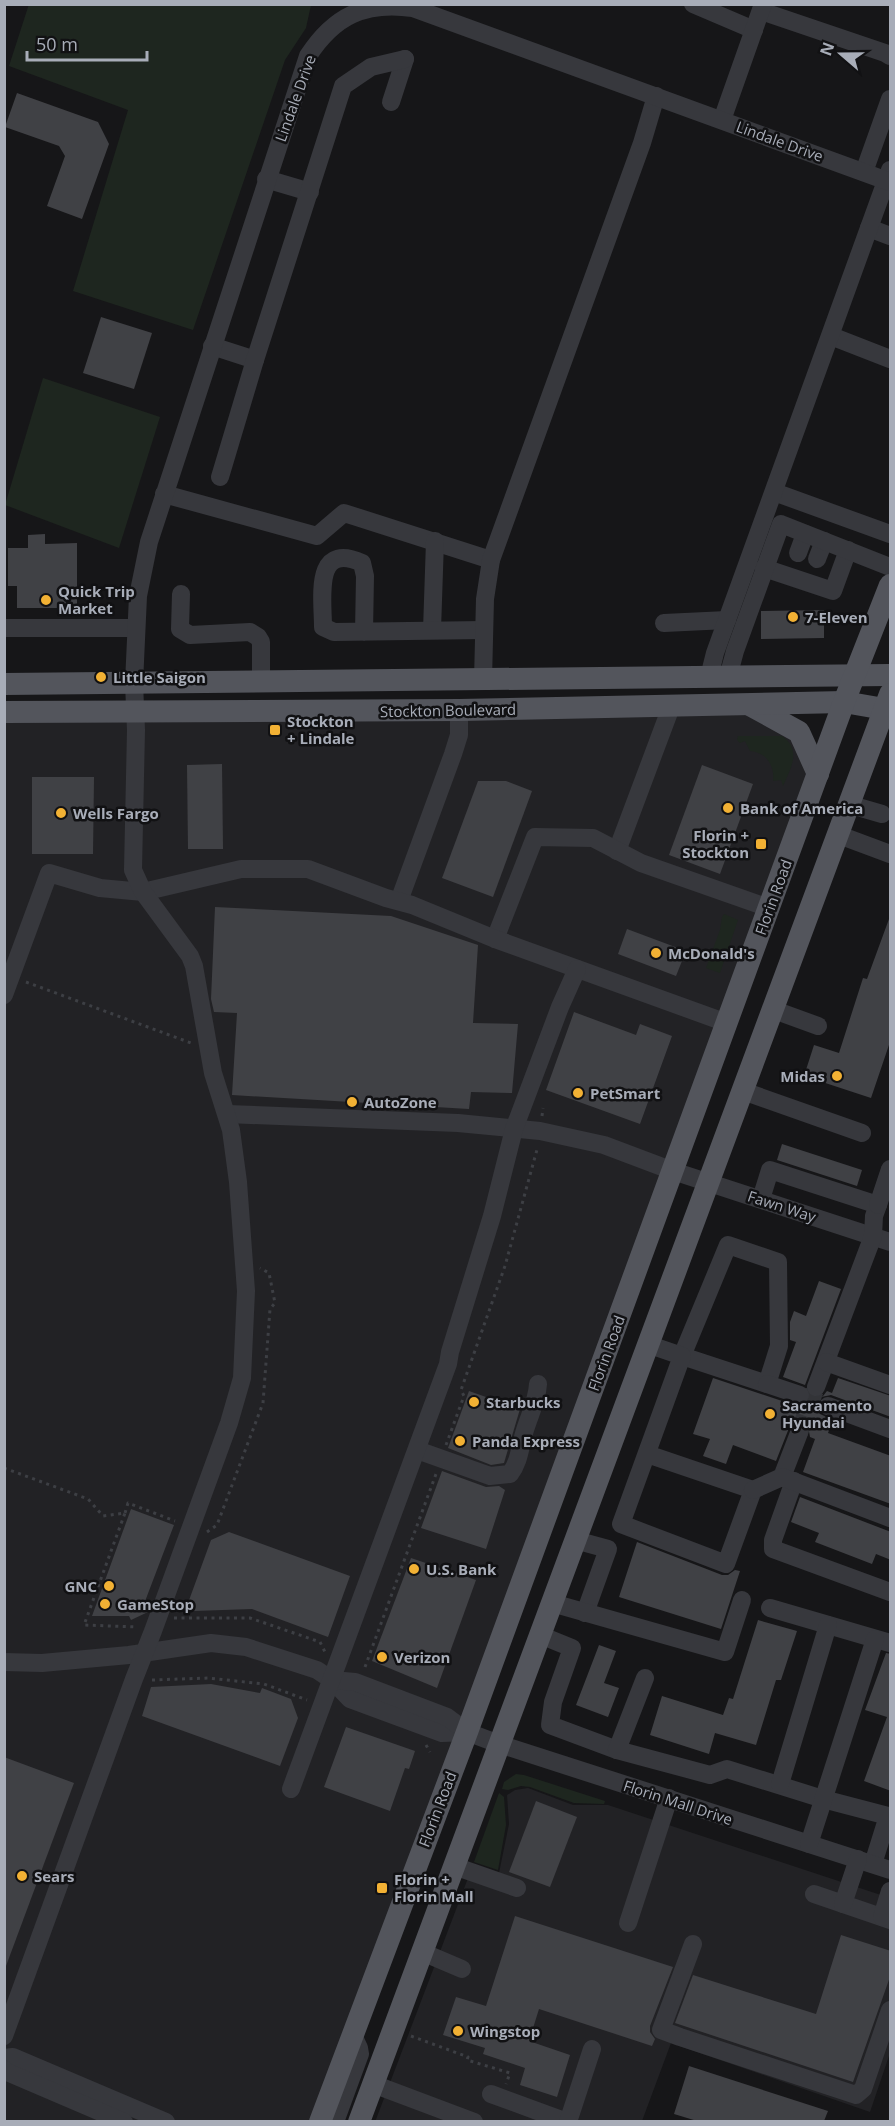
<svg xmlns="http://www.w3.org/2000/svg" width="895" height="2126" viewBox="0 0 895 2126" font-family="'Open Sans',sans-serif">
	<style>
		.built { fill: #222225 }
		.green { fill: #1e261f }
		.building { fill: #404145 }
		.lines { fill: none; stroke-linecap: round; stroke-linejoin: round }
		.minor-tunnel { stroke: #333438; stroke-width: 18; stroke-dasharray: 18 9; stroke-linecap: butt }
		.path { stroke: #3d3f44; stroke-width: 3; stroke-dasharray: 3 4.5; stroke-linecap: butt }
		.minor { stroke: #37383d; stroke-width: 18 }
		.major { stroke: #53555c; stroke-width: 22 }
		.poi-dot { fill: #f2b134; stroke: #111113; stroke-width: 2 }
		.labels { text-anchor: middle; dominant-baseline: central; stroke-width: 5; stroke-linejoin: round; paint-order: stroke }
		.street-label { font-size: 15px; fill: #a8adb8; stroke: #111113 }
		.poi-label { font-size: 15px; font-weight: bold; fill: #a8adb8; stroke: #111113; text-anchor: start }
	</style>
	<rect width="100%" height="100%" fill="#161618"/>
	<g class="built">
		<path d="M749,705L799,732L818,774L318,2121H5L4,714Z"/>
		<path d="M528,1788L573,1805H608L890,1898V2053L870,2112L671,2043L642,2121L375,2122L473,1865L499,1873L509,1824L507,1795L515,1790Z"/>
	</g>
	<g class="green">
		<path d="M29,4L311,5L306,28L285,60L193,330L73,291L128,110L9,66Z"/>
		<path d="M43,378L160,417L119,548L5,505Z"/>
		<path d="M738,736H782C802,750 791,768 783,786L781,780L773,781C775,766 766,752 750,751L745,741L740,743L737,740Z"/>
		<path d="M724,914L738,920L720,973L706,968L720,930L722,917Z"/>
		<path d="M516,1774L524,1775L605,1801L604,1804L574,1803L530,1787L521,1786L508,1790L502,1789L504,1782Z"/>
		<path d="M499,1793L504,1797L506,1825L498,1870L474,1862Z"/>
	</g>
	<g class="building">
		<path d="M17,93L98,122L109,144L82,219L47,206L65,156L59,146L5,127Z"/>
		<path d="M101,317L152,333L134,389L83,373Z"/>
		<path d="M45,534V544L77,543V608H17V586H8V548H28V535Z"/>
		<path d="M824,610V638L761,639V611Z"/>
		<path d="M222,764L223,849H188L187,765Z"/>
		<path d="M702,765L753,784L720,874L669,855Z"/>
		<path d="M32,777H94L93,854H32Z"/>
		<path d="M478,781H506L532,791L493,897L442,878Z"/>
		<path d="M215,907L391,916L478,945L473,1023L518,1024L512,1093L471,1092L469,1109L232,1095L237,1013L214,1012L211,999Z"/>
		<path d="M889,919H891V1039L871,1098L804,1076L814,1045L839,1053L863,978L867,979Z"/>
		<path d="M627,929L686,951L676,976L618,954Z"/>
		<path d="M574,1012L636,1035L640,1024L672,1036L640,1124L546,1090Z"/>
		<path d="M782,1144L862,1170L857,1186L777,1160Z"/>
		<path d="M819,1281L841,1289L805,1385L783,1377L796,1342L790,1340V1322L794,1311L806,1316Z"/>
		<path d="M713,1378L797,1406L807,1404L811,1397L817,1398L823,1396L827,1391L832,1393L838,1378L891,1396V1417L831,1395L821,1397L818,1402L817,1407L820,1414L833,1420L828,1433L891,1456V1504L803,1472L815,1439L810,1437L808,1426L802,1422H797L789,1428L776,1461L733,1445L726,1464L703,1456L710,1439L693,1434Z"/>
		<path d="M469,1391L520,1409L504,1463L491,1465L448,1448Z"/>
		<path d="M442,1471L486,1487L499,1486L505,1490L486,1549L421,1528Z"/>
		<path d="M800,1497L891,1532V1560L876,1554L872,1564L815,1542L819,1533L791,1522Z"/>
		<path d="M131,1509L174,1525L144,1604L148,1612L131,1620L129,1616H92Z"/>
		<path d="M229,1532L350,1576L328,1637L252,1609L194,1611L188,1603L211,1540Z"/>
		<path d="M637,1542L722,1575H728L735,1570L740,1571L721,1629L619,1597Z"/>
		<path d="M411,1558L476,1580L437,1688L372,1661Z"/>
		<path d="M758,1620L797,1631L781,1680H776L756,1745L715,1733L709,1754L650,1735L662,1696L723,1715L729,1698L733,1699Z"/>
		<path d="M599,1645L616,1651L604,1683L619,1688L608,1717L576,1705Z"/>
		<path d="M886,1653L891,1654V1791L864,1781L887,1717L865,1710Z"/>
		<path d="M211,1684L260,1693L262,1688L291,1699L298,1718L280,1766L142,1716L151,1687Z"/>
		<path d="M346,1727L415,1751L409,1769L405,1768L390,1811L324,1787Z"/>
		<path d="M4,1757L74,1783L6,1966H4Z"/>
		<path d="M536,1801L577,1817L550,1887L509,1872Z"/>
		<path d="M515,1916L673,1967L650,2026V2032L655,2039L652,2046L539,2009L529,2041L570,2055L557,2097L520,2085L525,2068L483,2054L485,2048L443,2035L456,1997L486,2006Z"/>
		<path d="M841,1935L891,1951V1974L853,2082L675,2023L693,1975L816,2014Z"/>
		<path d="M689,2066L828,2111L824,2121H697L674,2114Z"/>
	</g>
	<g class="lines">
		<path class="minor-tunnel" d="M799,1433L816,1387"/>
		<g class="path">
			<path d="M26,982L191,1043"/>
			<path d="M542,1116L543,1108"/>
			<path d="M446,1445L464,1396L461,1390L505,1266L538,1146"/>
			<path d="M4,1468L88,1499L103,1516L125,1513L84,1625L137,1627"/>
			<path d="M125,1513L128,1503L175,1521"/>
			<path d="M207,1532L217,1525L263,1403L270,1309L275,1303L269,1273L260,1268"/>
			<path d="M174,1618H250L320,1642L325,1652"/>
			<path d="M365,1667L436,1474"/>
			<path d="M152,1680L208,1678L264,1684L307,1700"/>
			<path d="M426,1745L430,1752"/>
			<path d="M411,2036L468,2057L467,2060L510,2073L506,2084"/>
		</g>
		<g class="minor">
			<path d="M693,4L754,30"/>
			<path d="M761,11L885,53L890,56"/>
			<path d="M391,102L405,59"/>
			<path d="M722,120L763,4"/>
			<path d="M864,172L890,99"/>
			<path d="M266,179L310,192"/>
			<path d="M869,228L890,236"/>
			<path d="M831,336L890,359"/>
			<path d="M212,346L255,360"/>
			<path d="M220,477L255,360L343,86L371,67L405,59"/>
			<path d="M774,492L890,534"/>
			<path d="M164,494L317,536L344,513L491,560"/>
			<path d="M798,553L805,534"/>
			<path d="M817,559L824,541"/>
			<path d="M764,568L833,591L848,550"/>
			<path d="M181,594L180,629L190,635L250,632L258,637L261,642V682"/>
			<path d="M664,623L727,620"/>
			<path d="M4,628H136"/>
			<path d="M432,630L435,541"/>
			<path d="M364,632L365,576L362,563C313,541 323,598 323,627L334,632L484,630"/>
			<path d="M709,677L715,653L890,170"/>
			<path d="M728,677L735,651L781,524L890,567"/>
			<path d="M483,680L485,599L491,560L642,143L656,96"/>
			<path d="M851,805L882,814"/>
			<path d="M839,835L890,854"/>
			<path d="M617,851L671,707"/>
			<path d="M399,901L453,754L459,735V710"/>
			<path d="M495,939L535,837L593,838L641,863L769,908"/>
			<path d="M4,995L49,873L100,888L143,892L241,869H308L386,898L412,905L495,939L727,1023"/>
			<path d="M774,1010L818,1026"/>
			<path d="M743,1091L862,1133"/>
			<path d="M227,1114L458,1123L540,1131L604,1145L673,1171L890,1242"/>
			<path d="M761,1199L770,1170L878,1205L874,1216L873,1236L816,1387"/>
			<path d="M878,1205L890,1169"/>
			<path d="M728,1245L778,1262L779,1346L767,1384L682,1356Z"/>
			<path d="M826,1362L890,1385"/>
			<path d="M767,1384L800,1395"/>
			<path d="M828,1406L890,1429"/>
			<path d="M417,1450L490,1476L510,1474C520,1461 520,1445 525,1430C530,1414 537,1401 538,1384"/>
			<path d="M647,1454L753,1490L726,1564L621,1524L682,1356L647,1344"/>
			<path d="M782,1477L799,1433"/>
			<path d="M794,1481L773,1540V1549L890,1592"/>
			<path d="M753,1490L782,1477L890,1518"/>
			<path d="M575,1540L608,1549L585,1613"/>
			<path d="M552,1603L725,1652L742,1600"/>
			<path d="M770,1608L890,1643"/>
			<path d="M540,1635L572,1648L553,1702L550,1725L617,1750"/>
			<path d="M4,1662L42,1663L129,1655L211,1643L246,1647L317,1670L332,1680L350,1699L442,1733L467,1732"/>
			<path d="M645,1678L617,1750L710,1775L727,1769L823,1799L888,1816L873,1864"/>
			<path d="M332,1680L355,1682L447,1717L467,1732L499,1744L890,1870"/>
			<path d="M780,1784L828,1625"/>
			<path d="M291,1789L448,1364L450,1352L492,1216L514,1129L560,1007L577,969"/>
			<path d="M809,1844L875,1639"/>
			<path d="M454,1866L517,1888"/>
			<path d="M814,1894L890,1920"/>
			<path d="M843,1904L858,1859"/>
			<path d="M882,1917L890,1891"/>
			<path d="M628,1923L669,1798"/>
			<path d="M693,1944L661,2030L680,2037L856,2095L863,2089L890,2010"/>
			<path d="M422,1952L462,1969"/>
			<path d="M4,2036L134,1679L153,1631L229,1423L242,1378L246,1291L238,1182L231,1130L213,1073L194,966L190,956L143,892L133,870L136,730L134,683L138,596L149,542L308,56C334,16 365,1 413,8L890,182"/>
			<path d="M4,2058L13,2057L166,2122"/>
			<path d="M4,2069L7,2072L124,2122"/>
			<path d="M373,2084L474,2122"/>
			<path d="M491,2094L567,2122"/>
			<path d="M335,2122L360,2054L359,2048L352,2033"/>
			<path d="M568,2122L592,2049"/>
		</g>
		<g class="major">
			<path d="M4,684L890,675"/>
			<path d="M750,705L799,732L818,774"/>
			<path d="M4,712L459,710L844,702L890,710"/>
			<path d="M320,2122L467,1732L844,702L890,585"/>
			<path d="M359,2122L890,694"/>
		</g>
	</g>
	<g class="poi-dot">
		<circle cx="46" cy="600" r="6"/>
		<circle cx="793" cy="617" r="6"/>
		<circle cx="101" cy="677" r="6"/>
		<rect x="269" y="724" width="12" height="12" rx="3"/>
		<circle cx="728" cy="808" r="6"/>
		<circle cx="61" cy="813" r="6"/>
		<rect x="755" y="838" width="12" height="12" rx="3"/>
		<circle cx="656" cy="953" r="6"/>
		<circle cx="837" cy="1076" r="6"/>
		<circle cx="578" cy="1093" r="6"/>
		<circle cx="352" cy="1102" r="6"/>
		<circle cx="474" cy="1402" r="6"/>
		<circle cx="770" cy="1414" r="6"/>
		<circle cx="460" cy="1441" r="6"/>
		<circle cx="414" cy="1569" r="6"/>
		<circle cx="109" cy="1586" r="6"/>
		<circle cx="105" cy="1604" r="6"/>
		<circle cx="382" cy="1657" r="6"/>
		<circle cx="22" cy="1876" r="6"/>
		<rect x="376" y="1882" width="12" height="12" rx="3"/>
		<circle cx="458" cy="2031" r="6"/>
	</g>
	<g class="labels">
		<g class="street-label">
			<text transform="translate(295 98) rotate(-70)">Lindale Drive</text>
			<text transform="translate(780 141) rotate(20)">Lindale Drive</text>
			<text transform="translate(448 710) rotate(-1)">Stockton Boulevard</text>
			<text transform="translate(773 897) rotate(-70)">Florin Road</text>
			<text transform="translate(782 1206) rotate(18)">Fawn Way</text>
			<text transform="translate(606 1353) rotate(-70)">Florin Road</text>
			<text transform="translate(678 1802) rotate(18)">Florin Mall Drive</text>
			<text transform="translate(437 1809) rotate(-69)">Florin Road</text>
		</g>
		<g class="poi-label">
			<text x="58" y="591">Quick Trip<tspan x="58" dy="17">Market</tspan></text>
			<text x="805" y="617">7-Eleven</text>
			<text x="113" y="677">Little Saigon</text>
			<text x="287" y="721">Stockton<tspan x="287" dy="17">+ Lindale</tspan></text>
			<text x="740" y="808">Bank of America</text>
			<text x="73" y="813">Wells Fargo</text>
			<text x="749" y="835" text-anchor="end">Florin +<tspan x="749" dy="17">Stockton</tspan></text>
			<text x="668" y="953">McDonald's</text>
			<text x="825" y="1076" text-anchor="end">Midas</text>
			<text x="590" y="1093">PetSmart</text>
			<text x="364" y="1102">AutoZone</text>
			<text x="486" y="1402">Starbucks</text>
			<text x="782" y="1405">Sacramento<tspan x="782" dy="17">Hyundai</tspan></text>
			<text x="472" y="1441">Panda Express</text>
			<text x="426" y="1569">U.S. Bank</text>
			<text x="97" y="1586" text-anchor="end">GNC</text>
			<text x="117" y="1604">GameStop</text>
			<text x="394" y="1657">Verizon</text>
			<text x="34" y="1876">Sears</text>
			<text x="394" y="1879">Florin +<tspan x="394" dy="17">Florin Mall</tspan></text>
			<text x="470" y="2031">Wingstop</text>
		</g>
	</g>
	<rect width="895" height="2126" fill="none" stroke="#a8adb8" stroke-width="12"/>
	<g transform="translate(841 54) rotate(290)" stroke="#111113" stroke-width="4.5" paint-order="stroke">
	<path d="M0-4.5L10 22L0 15L-10 22Z" fill="#a8adb8"/>
	<text y="-9" font-size="16" font-weight="bold" text-anchor="middle" fill="#a8adb8">N</text>
	</g>
	<path d="M27 51v9h120v-9" fill="none" stroke="#a8adb8" stroke-width="3"/>
	<text x="36" y="51" font-size="18" fill="#a8adb8" stroke="#111113" stroke-width="4.5" paint-order="stroke">50 m</text>
</svg>
